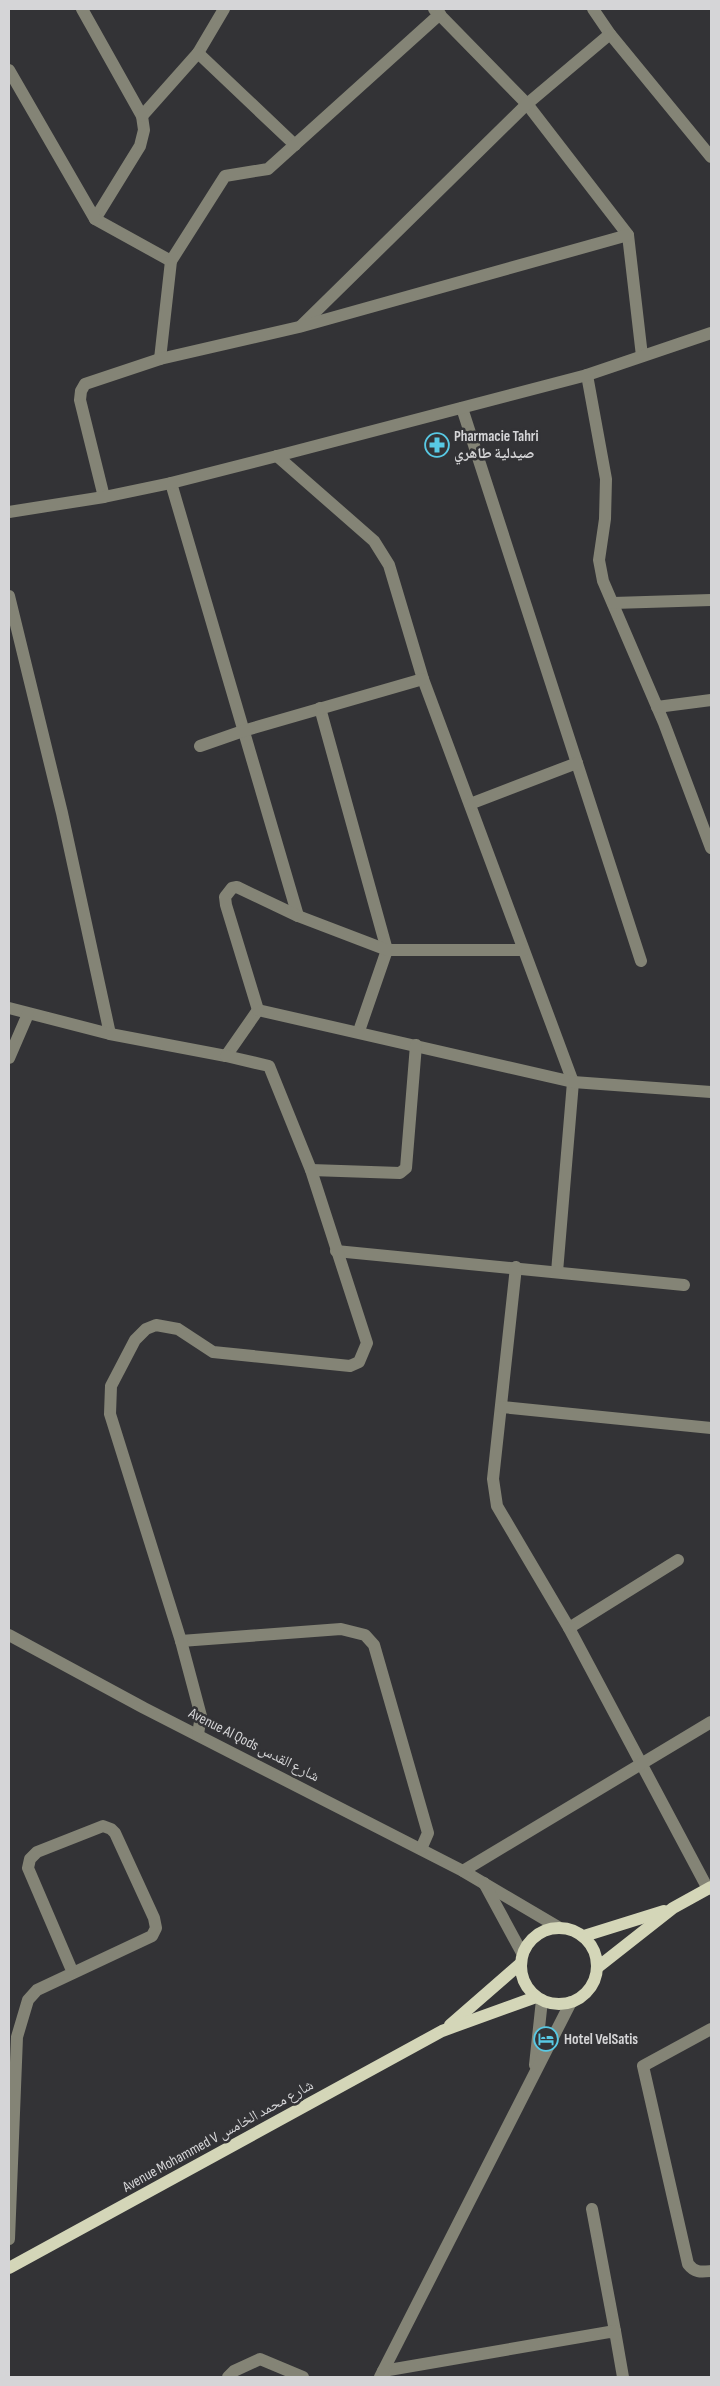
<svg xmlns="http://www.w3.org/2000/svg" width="720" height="2386" viewBox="0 0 720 2386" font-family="'Sofia Sans Condensed','Noto Naskh Arabic',sans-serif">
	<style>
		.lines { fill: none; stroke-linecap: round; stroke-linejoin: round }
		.minor { stroke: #848476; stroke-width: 12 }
		.major { stroke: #d4d6b8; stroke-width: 12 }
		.labels { text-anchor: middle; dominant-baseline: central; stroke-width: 5; stroke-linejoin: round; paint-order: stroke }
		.poi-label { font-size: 15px; font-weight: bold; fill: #d5d5d7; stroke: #333336; text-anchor: start }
		.street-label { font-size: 15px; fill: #d5d5d7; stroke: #333336 }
	</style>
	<rect width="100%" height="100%" fill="#333336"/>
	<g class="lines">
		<g class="minor">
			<path d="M82,9L142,116L144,130L140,146L95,219"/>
			<path d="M434,9L527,104L628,235L642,356"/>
			<path d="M593,9L610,34L711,157"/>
			<path d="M198,53L224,9"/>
			<path d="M9,70L95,219L171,261"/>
			<path d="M142,116L198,53L295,145"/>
			<path d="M301,326L527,104L610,34"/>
			<path d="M160,359L171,261L225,176L268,169L440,14"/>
			<path d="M587,375L606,479L605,519L599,560L603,581L664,723L711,848"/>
			<path d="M462,408L641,961"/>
			<path d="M277,456L374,541L389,565L423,679L573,1082L557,1272"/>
			<path d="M171,483L298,916"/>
			<path d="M104,497L80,400L81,391L85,384L160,359L299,327L628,235"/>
			<path d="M9,512L104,497L171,483L277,456L587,375L711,333"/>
			<path d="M9,596L62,813L110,1034"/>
			<path d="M613,603L711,600"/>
			<path d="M657,707L711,700"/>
			<path d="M320,708L387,950L359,1031"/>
			<path d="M200,746L243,731L423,679"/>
			<path d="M470,804L577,763"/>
			<path d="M9,1008L110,1034L226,1056L258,1010"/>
			<path d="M258,1010L573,1082L711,1092"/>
			<path d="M258,1010L226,905L225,897L232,888L237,887L298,916L387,950H523"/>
			<path d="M9,1058L28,1014"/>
			<path d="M311,1170L400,1173L406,1168L416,1045"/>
			<path d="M336,1251L684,1285"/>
			<path d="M516,1267L493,1479L497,1506L569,1628L708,1889"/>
			<path d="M502,1407L711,1428"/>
			<path d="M569,1628L678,1560"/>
			<path d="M9,1635L144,1708L463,1871L558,1927"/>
			<path d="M181,1641L341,1629L365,1635L374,1645L428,1833L421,1849"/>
			<path d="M198,1734L201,1716L181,1641L110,1414L111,1386L135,1340L146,1329L156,1325L178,1329L213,1352L350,1366L359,1362L367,1343L311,1170L269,1066L226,1056"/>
			<path d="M463,1871L711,1722"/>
			<path d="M484,1883L522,1953"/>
			<path d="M711,2029L643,2066L688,2264C695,2273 701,2272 711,2271"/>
			<path d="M535,2065L542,2000"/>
			<path d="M592,2209L615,2331"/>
			<path d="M9,2239L17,2037L28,2000L37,1990L152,1936L156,1928L154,1918L115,1833L111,1829L103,1826L37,1852L30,1859L28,1868L73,1973"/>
			<path d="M383,2371L615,2331L623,2377"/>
			<path d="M228,2377L234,2371L260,2359L303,2377"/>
			<path d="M380,2377L571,2002"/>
		</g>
		<g class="major">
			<circle cx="559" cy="1966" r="38"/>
			<path d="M584,1936L664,1911"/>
			<path d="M598,1967L673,1908L711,1887"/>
			<path d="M450,2025L520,1964"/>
			<path d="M9,2268L442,2031L536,1997"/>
		</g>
	</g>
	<defs>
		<g id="pharmacy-ring" transform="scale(1.25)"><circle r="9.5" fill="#333336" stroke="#58c9e4" stroke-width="1.5"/><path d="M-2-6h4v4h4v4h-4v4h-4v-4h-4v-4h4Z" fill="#58c9e4"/></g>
		<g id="hotel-ring" transform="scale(1.25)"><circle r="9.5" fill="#333336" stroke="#58c9e4" stroke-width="1.5"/><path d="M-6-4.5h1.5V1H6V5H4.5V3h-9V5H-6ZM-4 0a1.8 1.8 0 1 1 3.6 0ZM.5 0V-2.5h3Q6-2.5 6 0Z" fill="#58c9e4"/></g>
	</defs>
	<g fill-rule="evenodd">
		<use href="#pharmacy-ring" x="437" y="445"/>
		<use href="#hotel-ring" x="546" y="2039"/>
	</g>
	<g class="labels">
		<g class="poi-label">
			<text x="454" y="436">Pharmacie Tahri<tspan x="454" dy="17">صيدلية طاهري</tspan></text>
			<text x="564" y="2039">Hotel VelSatis</text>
		</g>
		<g class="street-label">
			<text transform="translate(254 1745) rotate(27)">Avenue Al Qods شارع القدس</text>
			<text transform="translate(218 2136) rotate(-29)">Avenue Mohammed V شارع محمد الخامس</text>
		</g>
	</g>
	<rect width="720" height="2386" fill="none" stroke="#d5d5d7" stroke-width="20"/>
</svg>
